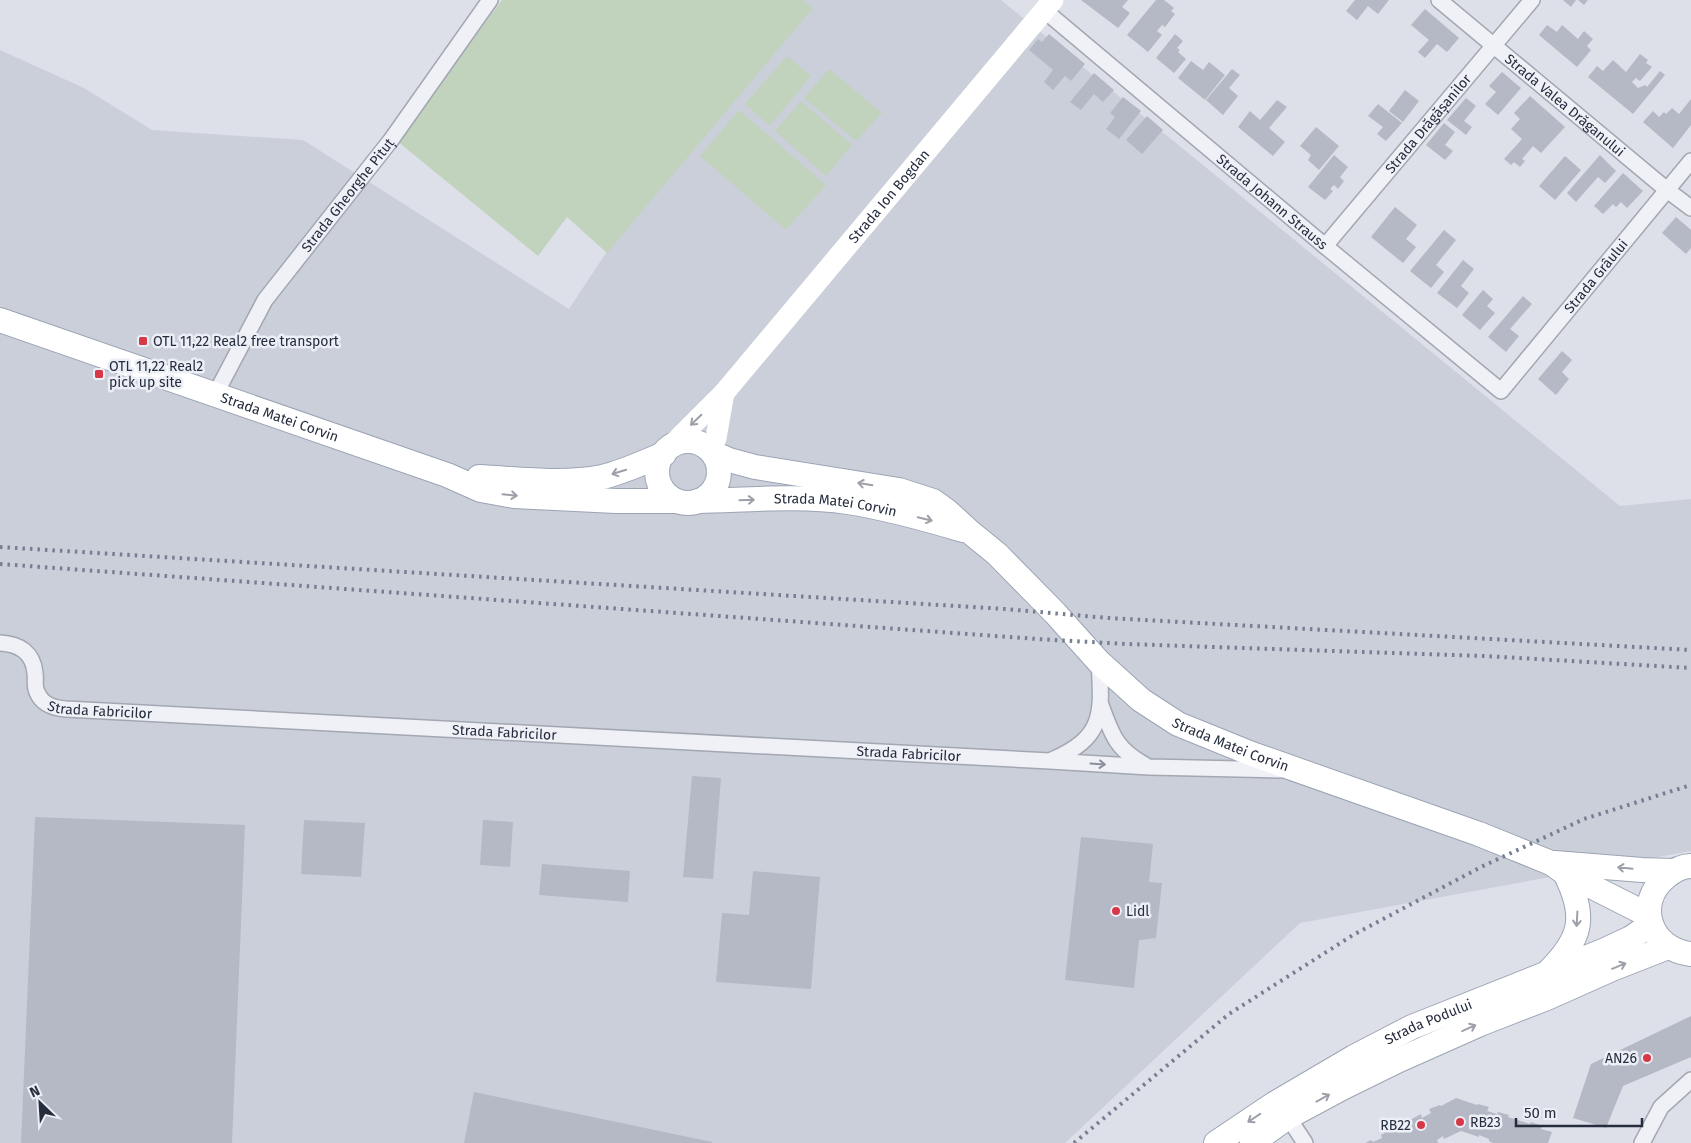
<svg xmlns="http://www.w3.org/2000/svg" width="1691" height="1143" viewBox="0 0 1691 1143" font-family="'Fira Sans',sans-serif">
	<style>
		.built { fill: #cbcfda }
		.green { fill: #c1d2bd }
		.building { fill: #b4b9c5 }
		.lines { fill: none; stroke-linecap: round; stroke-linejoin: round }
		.minor-casing { stroke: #a2a7b2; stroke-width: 18 }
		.primary-casing { stroke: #9ba4b4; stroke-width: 26 }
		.minor { stroke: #f0f1f6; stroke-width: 15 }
		.secondary { stroke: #fff; stroke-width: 21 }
		.primary { stroke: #fff; stroke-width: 24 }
		.rail { stroke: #757e92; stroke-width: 4; stroke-dasharray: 2.5 5; stroke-linecap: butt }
		.oneway { stroke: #9da0a9 }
		.oneway2 { stroke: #8a8f9a }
		.poi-dot { fill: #d73847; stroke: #eceff5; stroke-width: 2 }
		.labels { text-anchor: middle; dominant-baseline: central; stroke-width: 5; stroke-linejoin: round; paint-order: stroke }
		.street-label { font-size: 14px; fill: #252d3f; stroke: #eceff5 }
		.poi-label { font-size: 14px; fill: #252d3f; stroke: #eceff5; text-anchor: start }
	</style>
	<rect width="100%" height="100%" fill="#dde0e8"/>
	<path class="built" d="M773,0H1001L1620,506L1691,499V851L1300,923L1065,1143H0V50L84,88L152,130L303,140L569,309Z"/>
	<g class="green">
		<path d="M502,0H803L813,8L607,253L567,217L538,256L397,141Z"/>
		<path d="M787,56L811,76L770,126L745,104Z"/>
		<path d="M829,69L882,113L856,141L804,98Z"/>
		<path d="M801,101L852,145L826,176L775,131Z"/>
		<path d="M739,110L826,185L786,230L700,156Z"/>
	</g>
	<g class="building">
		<path d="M1081,0H1128L1122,7L1130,13L1118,28Z"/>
		<path d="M1156,0H1164L1174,8L1171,11L1175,14L1165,27L1162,25L1157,31L1162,35L1148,52L1127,35Z"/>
		<path d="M1355,0H1389L1378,14L1368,6L1357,20L1346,11Z"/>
		<path d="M1563,0H1576L1571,7Z"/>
		<path d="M1578,0H1588L1584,5Z"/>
		<path d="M1425,9L1459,38L1447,52L1437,44L1425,58L1418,52L1429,40L1411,25Z"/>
		<path d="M1547,25L1557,32L1562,25L1578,39L1584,31L1593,39L1587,46L1591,50L1577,67L1539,35Z"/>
		<path d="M1049,34L1085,64L1071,81L1065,76L1053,90L1044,82L1053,70L1029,50L1038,39L1042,42Z"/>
		<path d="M1175,34L1183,41L1177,48L1180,50L1178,52L1186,59L1174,73L1156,58Z"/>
		<path d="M1640,54L1648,60L1646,63L1652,67L1640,81L1636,78L1632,82L1638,88L1645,85L1647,87L1660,71L1665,75L1633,114L1588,77L1597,66L1603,71L1613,60L1626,72Z"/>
		<path d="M1191,61L1203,70L1209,62L1225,75L1205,100L1178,78Z"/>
		<path d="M1232,69L1240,75L1229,88L1238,96L1223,115L1206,100Z"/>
		<path d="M1502,72L1521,88L1498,115L1485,104L1496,92L1489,86Z"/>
		<path d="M1094,73L1114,90L1103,102L1094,94L1081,110L1070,102Z"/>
		<path d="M1405,90L1419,101L1403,122L1389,111Z"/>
		<path d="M1530,96L1565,127L1541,153L1533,146L1522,159L1525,161L1520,167L1514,162L1511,165L1504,159L1522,139L1511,129L1520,119L1514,113Z"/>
		<path d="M1123,97L1141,111L1119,139L1106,129L1115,117L1110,113Z"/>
		<path d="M1466,98L1476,106L1464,121L1472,127L1466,135L1447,120Z"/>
		<path d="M1691,99V125L1673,148L1643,122L1653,111L1659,117L1664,112L1666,114L1672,108L1679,114Z"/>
		<path d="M1277,100L1287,107L1269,128L1285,142L1273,156L1238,127L1250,111L1260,120Z"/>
		<path d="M1378,104L1402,123L1386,141L1377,134L1383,127L1368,116Z"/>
		<path d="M1147,116L1163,130L1142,154L1126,140Z"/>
		<path d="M1444,123L1455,132L1445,145L1453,151L1445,160L1426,145Z"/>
		<path d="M1316,127L1339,146L1319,170L1308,160L1311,155L1300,146Z"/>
		<path d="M1334,155L1348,167L1340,177L1344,181L1338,189L1334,185L1330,189L1333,191L1325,200L1308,187Z"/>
		<path d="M1600,155L1616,171L1605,183L1598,177L1576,202L1567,193Z"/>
		<path d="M1565,156L1581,170L1555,200L1539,186Z"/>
		<path d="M1623,173L1643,191L1627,208L1621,202L1616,207L1613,204L1603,214L1594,206Z"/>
		<path d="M1395,207L1417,225L1406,239L1416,247L1403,263L1371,237Z"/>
		<path d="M1676,217L1691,230V248L1686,254L1662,233Z"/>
		<path d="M1444,230L1456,240L1436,265L1444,272L1431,288L1410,271Z"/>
		<path d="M1463,260L1474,269L1461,286L1469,293L1457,308L1437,293Z"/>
		<path d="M1483,290L1493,299L1487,306L1495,313L1480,330L1462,315Z"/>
		<path d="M1523,296L1532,304L1510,329L1519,336L1506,352L1488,337Z"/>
		<path d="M1562,351L1572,360L1562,372L1569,379L1556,395L1538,379Z"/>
		<path d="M692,776L721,778L713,879L683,877Z"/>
		<path d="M35,817L245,825L232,1143H21Z"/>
		<path d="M304,820L365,823L361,877L301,874Z"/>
		<path d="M483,820L513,822L510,867L480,865Z"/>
		<path d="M1081,837L1153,844L1149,882L1162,883L1156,938L1139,940L1134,988L1065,980Z"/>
		<path d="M542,864L630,871L628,902L539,895Z"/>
		<path d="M753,871L820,877L811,989L716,982L722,913L749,915Z"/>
		<path d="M1691,1016V1057L1623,1086L1606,1128L1573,1118L1591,1064Z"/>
		<path d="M474,1092L712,1142V1143H464Z"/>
		<path d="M1456,1098L1477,1105L1478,1104L1489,1107L1487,1111L1497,1114L1498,1112L1509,1115L1508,1117L1530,1124L1531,1122L1542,1126L1541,1129L1552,1132L1548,1143H1493L1489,1141V1139L1479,1135V1137L1461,1131L1444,1139L1443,1136L1437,1140L1438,1143H1365L1371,1140L1373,1142L1382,1138L1381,1135L1391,1129L1392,1132L1411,1122L1410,1120L1421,1114L1422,1118L1431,1113L1429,1109L1440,1105L1441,1106Z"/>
	</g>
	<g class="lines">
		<g class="minor-casing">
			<g id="minor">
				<path id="s1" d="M1439,0L1667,190L1691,208"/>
				<path id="s2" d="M1044,10L1325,246L1501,391L1691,161"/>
				<path id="s3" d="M1325,246L1532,0"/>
				<path id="s4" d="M215,395L265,300L391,140L490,0"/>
				<path id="s5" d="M0,643C19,644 33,652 35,673C36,679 34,687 37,692C42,705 54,708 66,709L1050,761L1149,767L1280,770"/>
				<path d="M1101,705C1112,735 1116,749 1145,765"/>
				<path d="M1052,760C1105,737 1102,713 1099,662"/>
				<path d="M1288,1117L1305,1143"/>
				<path d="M1642,1143L1661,1107L1691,1080"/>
			</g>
		</g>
		<g class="primary-casing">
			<g id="primary">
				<path id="s7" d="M0,320L447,475L481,490L514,496L616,501H677"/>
				<circle cx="688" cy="472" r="31"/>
				<path id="s8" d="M713,453L729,460L755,467L899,490L933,501L947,511L970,532L997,554L1055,613L1099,662L1141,700L1178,724L1252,754L1479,834L1551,863L1565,873L1648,915"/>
				<path d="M479,477C519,479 562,485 602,477C624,472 644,462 664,454"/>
				<path id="s9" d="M698,501C748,500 798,495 848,502C887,508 926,519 963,530"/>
				<path d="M1555,863L1642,870L1673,871"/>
				<path d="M1691,866C1682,866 1673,871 1666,877C1634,903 1650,950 1691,954"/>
				<path d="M1550,970C1583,937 1586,915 1565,873"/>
				<path id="s10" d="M1216,1143L1274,1104L1354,1057L1412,1027L1603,951L1631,938L1651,924"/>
				<path d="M1252,1143L1288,1117L1344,1087L1399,1060L1480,1024L1547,998L1612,969L1668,947"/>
			</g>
		</g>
		<use href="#minor" class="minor"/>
		<g class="secondary">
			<path id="s6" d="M668,449L724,393L1053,0"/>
			<path d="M711,451L716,438L724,393"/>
		</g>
		<use href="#primary" class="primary"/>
		<g class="rail">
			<path d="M0,547L1005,609L1108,618L1691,650"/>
			<path d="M0,564L1037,639L1126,644L1485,656L1691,668"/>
			<path d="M1074,1143L1229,1014L1353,935L1481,867L1584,819L1691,785"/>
		</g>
	</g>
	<defs><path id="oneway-shaft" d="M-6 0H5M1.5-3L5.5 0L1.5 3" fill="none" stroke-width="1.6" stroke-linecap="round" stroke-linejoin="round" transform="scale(1.25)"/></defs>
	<g class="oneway">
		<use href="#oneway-shaft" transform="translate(696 420) rotate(136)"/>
		<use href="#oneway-shaft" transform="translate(619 472) rotate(163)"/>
		<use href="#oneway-shaft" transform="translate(865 484) rotate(-171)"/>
		<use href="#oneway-shaft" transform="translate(510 495) rotate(6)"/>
		<use href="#oneway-shaft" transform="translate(747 500) rotate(-2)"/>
		<use href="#oneway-shaft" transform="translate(925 519) rotate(13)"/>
		<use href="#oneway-shaft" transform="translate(1625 868) rotate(-174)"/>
		<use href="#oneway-shaft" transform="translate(1577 919) rotate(93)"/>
		<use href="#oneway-shaft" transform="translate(1619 966) rotate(-22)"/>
		<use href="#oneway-shaft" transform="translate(1469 1028) rotate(-24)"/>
		<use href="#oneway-shaft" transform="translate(1323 1098) rotate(-29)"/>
		<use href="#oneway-shaft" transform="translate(1254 1118) rotate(146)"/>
	</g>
	<use class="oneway2" href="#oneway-shaft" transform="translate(1098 764) rotate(4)"/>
	<g class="poi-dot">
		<rect x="138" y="336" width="10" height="10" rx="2.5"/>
		<rect x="94" y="369" width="10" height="10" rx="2.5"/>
		<circle cx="1116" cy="911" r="5"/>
		<circle cx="1647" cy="1058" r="5"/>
		<circle cx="1460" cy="1122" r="5"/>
		<circle cx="1421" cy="1125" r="5"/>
	</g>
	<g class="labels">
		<g class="street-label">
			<text stroke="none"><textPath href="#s1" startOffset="164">Strada Valea Drăganului</textPath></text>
			<text stroke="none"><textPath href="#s3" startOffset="160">Strada Drăgășanilor</textPath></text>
			<text stroke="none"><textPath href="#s4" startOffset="241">Strada Gheorghe Pituț</textPath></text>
			<text stroke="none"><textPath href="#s6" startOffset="336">Strada Ion Bogdan</textPath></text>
			<text stroke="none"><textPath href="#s2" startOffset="298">Strada Johann Strauss</textPath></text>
			<text stroke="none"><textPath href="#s2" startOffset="744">Strada Grâului</textPath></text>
			<text stroke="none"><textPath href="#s7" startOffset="296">Strada Matei Corvin</textPath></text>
			<text stroke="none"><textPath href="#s9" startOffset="138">Strada Matei Corvin</textPath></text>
			<text stroke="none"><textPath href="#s5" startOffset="140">Strada Fabricilor</textPath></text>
			<text stroke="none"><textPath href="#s5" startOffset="545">Strada Fabricilor</textPath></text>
			<text stroke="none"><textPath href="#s8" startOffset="615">Strada Matei Corvin</textPath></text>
			<text stroke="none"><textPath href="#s5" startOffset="950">Strada Fabricilor</textPath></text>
			<text stroke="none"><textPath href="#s10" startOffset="245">Strada Podului</textPath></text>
		</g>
		<g class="poi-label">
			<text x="153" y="341">OTL 11,22 Real2 free transport</text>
			<text x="109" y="366">OTL 11,22 Real2<tspan x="109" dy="16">pick up site</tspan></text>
			<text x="1126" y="911">Lidl</text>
			<text x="1637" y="1058" text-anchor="end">AN26</text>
			<text x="1470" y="1122">RB23</text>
			<text x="1411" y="1125" text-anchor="end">RB22</text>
		</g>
	</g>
	<g transform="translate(40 1103) rotate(335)" stroke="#eceff5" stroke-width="4" paint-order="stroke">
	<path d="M0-4L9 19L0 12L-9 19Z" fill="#252d3f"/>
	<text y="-8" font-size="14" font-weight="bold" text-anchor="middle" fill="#252d3f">N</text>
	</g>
	<path d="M1516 1118v8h126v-8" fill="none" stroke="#252d3f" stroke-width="2.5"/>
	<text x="1524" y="1118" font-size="15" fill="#252d3f" stroke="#eceff5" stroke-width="4" paint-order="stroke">50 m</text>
</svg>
